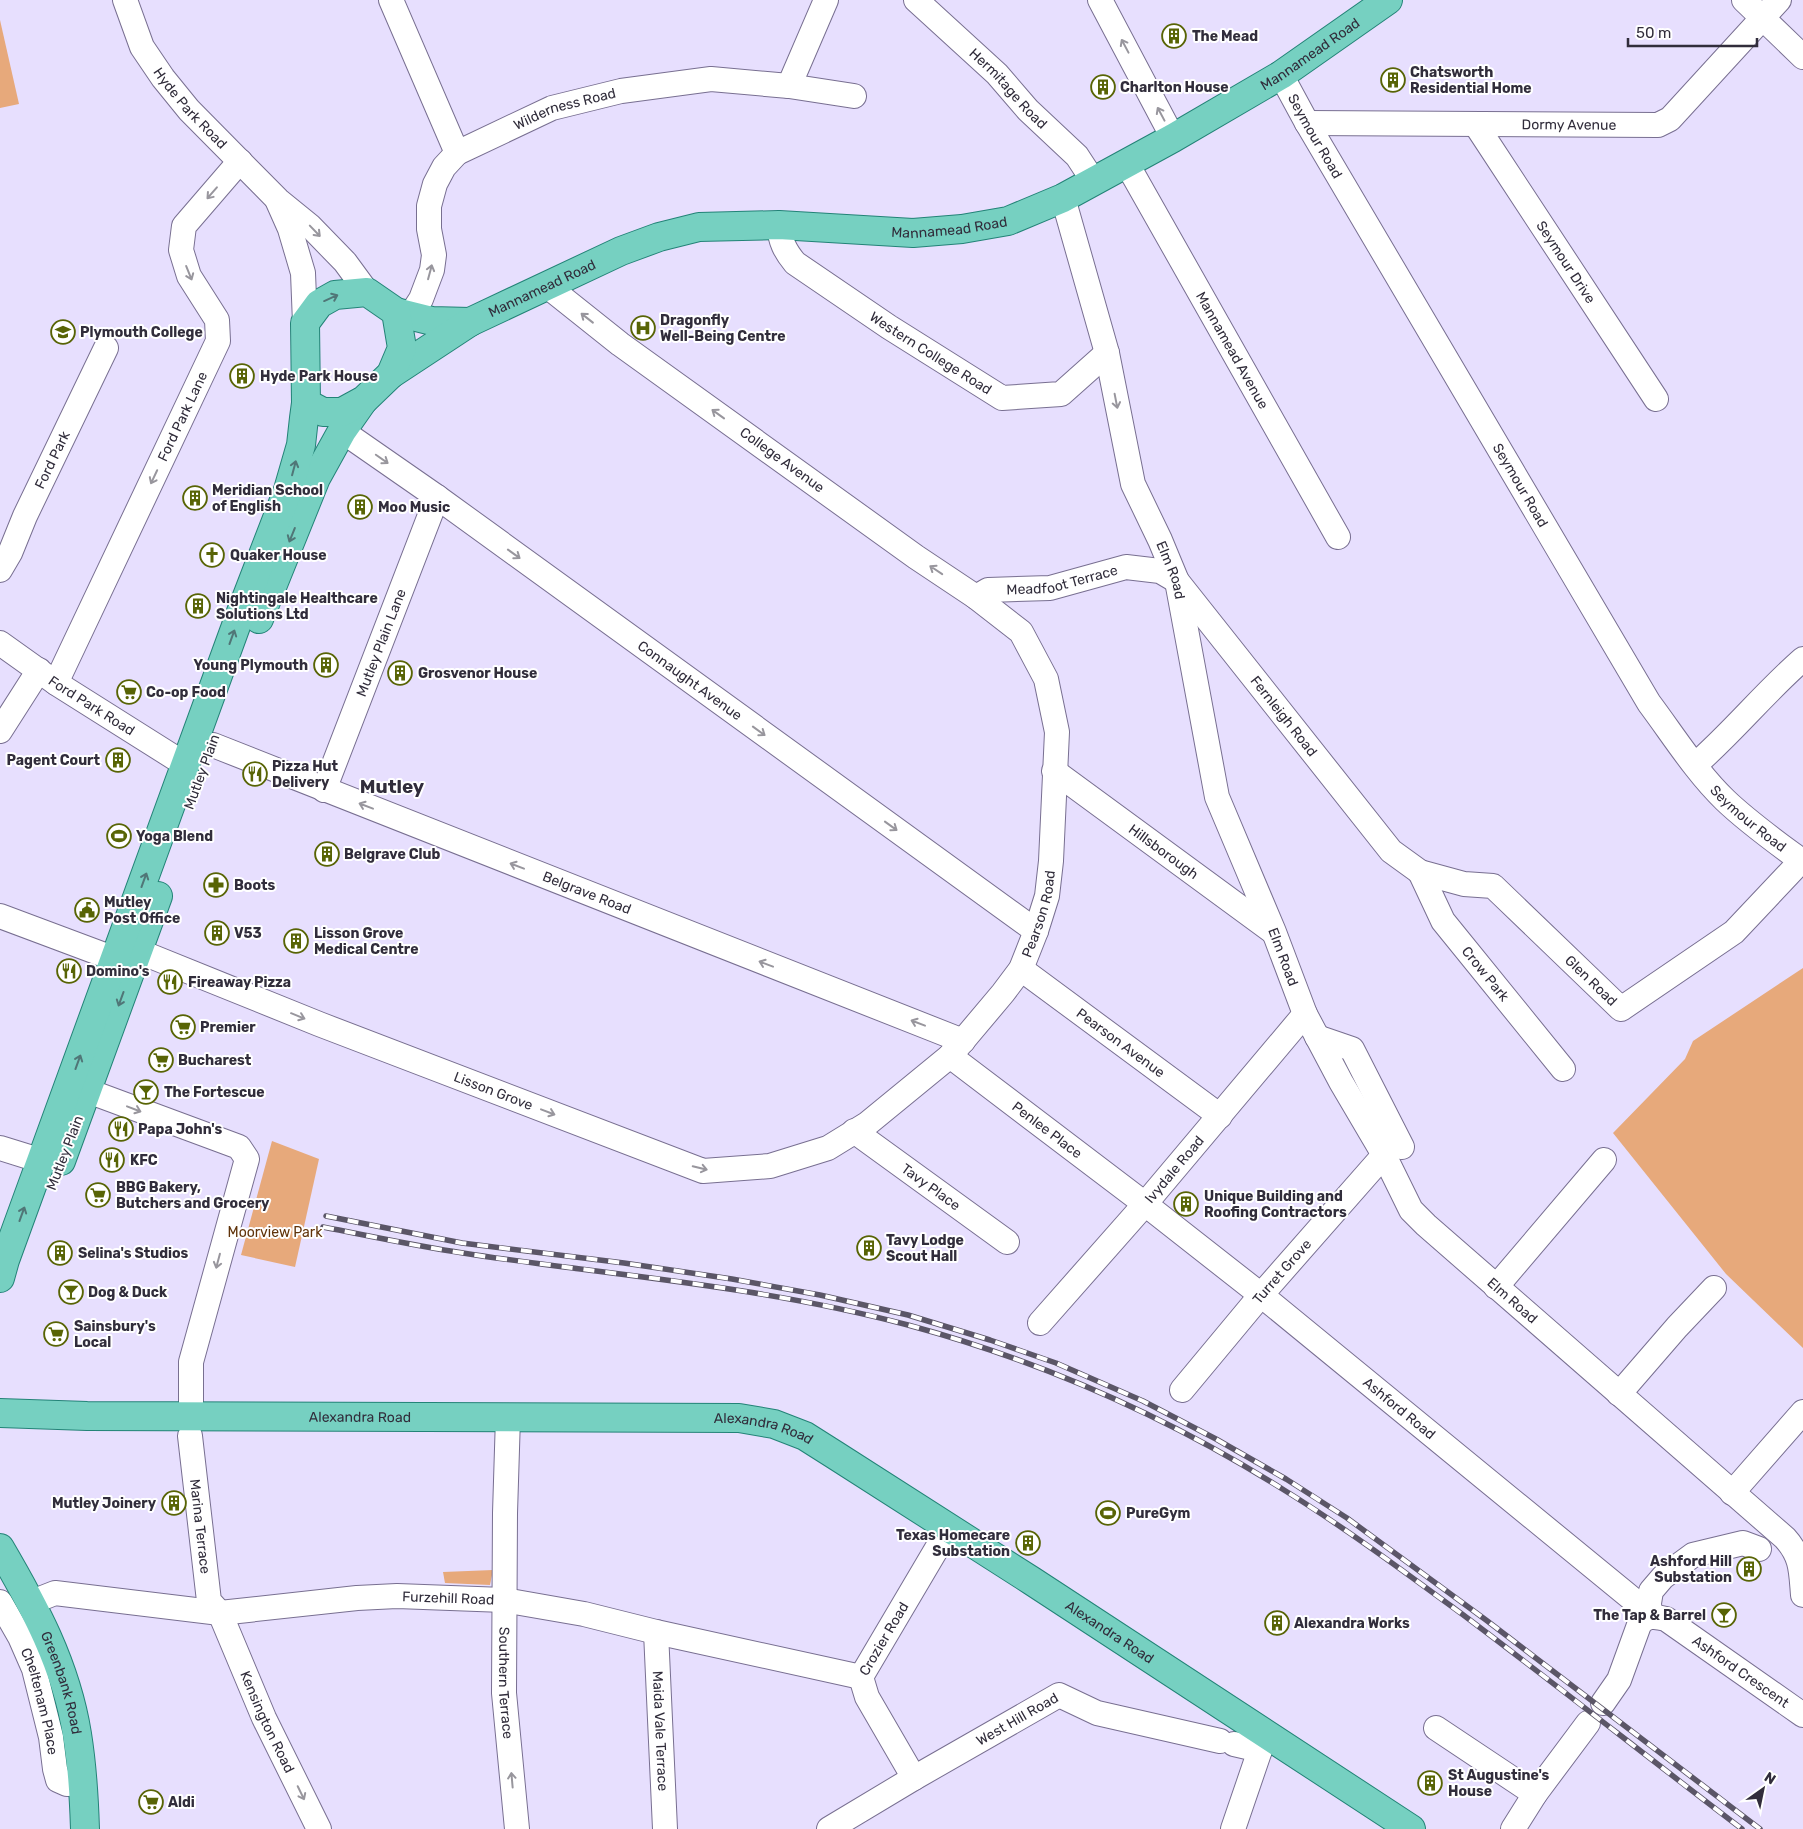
<svg xmlns="http://www.w3.org/2000/svg" width="1803" height="1829" viewBox="0 0 1803 1829" font-family="Rubik,sans-serif">
	<style>
		.green { fill: #e7a97b }
		.lines { fill: none; stroke-linecap: round; stroke-linejoin: round }
		.minor-casing { stroke: #786f91; stroke-width: 26 }
		.major-casing { stroke: #238377; stroke-width: 30 }
		.minor { stroke: #fff; stroke-width: 24 }
		.major { stroke: #76d0c1; stroke-width: 28 }
		.rail-casing { stroke: #5b5667; stroke-width: 5.5 }
		.rail { stroke: #fff; stroke-width: 4; stroke-dasharray: 11; stroke-linecap: butt }
		.oneway { stroke: #98969d }
		.oneway2 { stroke: #507677 }
		.labels { text-anchor: middle; dominant-baseline: central; stroke-width: 4; stroke-linejoin: round; paint-order: stroke }
		.poi-label { font-size: 14px; font-weight: bold; fill: #312d3b; stroke: #fff; text-anchor: start }
		.street-label { font-size: 14px; fill: #312d3b; stroke: #fff }
		.park-label { font-size: 14px; fill: #60330a; stroke: #fff }
		.district-label { font-size: 19px; font-weight: bold; fill: #312d3b; stroke: #fff }
	</style>
	<rect width="100%" height="100%" fill="#e7dffe"/>
	<g class="green">
		<path d="M0,20L19,104L0,108Z"/>
		<path d="M1803,968V1348L1726,1274L1613,1133L1685,1059L1693,1041Z"/>
		<path d="M272,1141L319,1159L295,1267L241,1255Z"/>
		<path d="M493,1570L490,1585L445,1583L443,1572Z"/>
	</g>
	<g class="lines">
		<g class="minor-casing">
			<g id="minor">
				<path id="s1" d="M125,0L142,47L163,78L189,110L278,200L310,226L345,262L367,292"/>
				<path d="M391,0L457,153"/>
				<path id="s2" d="M916,0L997,74L1028,110L1077,156L1094,182"/>
				<path d="M1100,0L1173,138"/>
				<path d="M1744,0L1803,57"/>
				<path id="s3" d="M1281,75L1307,123L1649,703C1673,735 1696,772 1725,800C1749,823 1776,842 1803,862"/>
				<path d="M789,86L826,0"/>
				<path id="s4" d="M1307,123L1658,125L1670,119L1779,0"/>
				<path id="s5" d="M1476,125L1656,399"/>
				<path id="s6" d="M1127,164L1338,537"/>
				<path id="s7" d="M1063,198L1107,353L1133,484L1160,540L1177,581L1217,797L1274,932L1305,1014L1341,1082L1384,1155L1411,1210L1426,1225L1785,1538C1802,1557 1801,1571 1803,1595"/>
				<path d="M278,202L290,229L303,273L305,323"/>
				<path id="s8" d="M779,225C780,241 785,251 795,263L889,327L1002,398L1061,394L1107,353"/>
				<path id="s9" d="M410,316L421,299L432,270L434,255L429,229V206L435,184L444,167L457,153L552,108L621,91L711,79L789,86L854,96"/>
				<path id="s10" d="M342,431L437,497L1036,931"/>
				<path id="s11" d="M0,570L10,553L25,516L106,348"/>
				<path id="s12" d="M976,597L988,590L1050,588L1126,567L1160,571L1177,581L1391,851L1420,872L1464,884L1493,886L1621,1009L1734,932L1801,861"/>
				<path id="s13" d="M0,643L56,683L186,765"/>
				<path id="s14" d="M56,683L218,341L217,320L189,276L181,250L184,226L240,161"/>
				<path d="M0,731L39,670"/>
				<path id="s15" d="M213,745L963,1041"/>
				<path d="M1695,765C1733,732 1765,692 1803,659"/>
				<path id="s16" d="M1054,771L1272,931"/>
				<path id="s17" d="M324,790L437,497"/>
				<path id="s18" d="M1420,872L1443,921L1563,1069"/>
				<path d="M0,916L115,959"/>
				<path id="s19" d="M138,951L319,1024L703,1171L770,1166L828,1148L867,1124L950,1056L1003,993L1021,969L1036,931L1047,896L1051,861L1057,732L1046,679L1021,632L976,597L916,557L620,344L546,285"/>
				<path id="s20" d="M1021,969L1220,1116"/>
				<path d="M1317,1037L1352,1049L1402,1147"/>
				<path id="s21" d="M950,1056L1145,1204L1261,1295L1636,1602L1650,1617"/>
				<path d="M88,1091L239,1147L247,1159L191,1362V1416"/>
				<path id="s22" d="M854,1131L1007,1242"/>
				<path d="M0,1148L42,1161"/>
				<path d="M1496,1287L1604,1160"/>
				<path id="s23" d="M1040,1323L1145,1204L1305,1014"/>
				<path id="s24" d="M1182,1390L1261,1295L1384,1155"/>
				<path d="M1619,1394L1677,1327L1714,1288"/>
				<path id="s25" d="M508,1417L505,1513L504,1693L517,1829"/>
				<path id="s26" d="M190,1436L209,1601L220,1613L264,1718L319,1829"/>
				<path d="M1732,1493L1803,1412"/>
				<path id="s27" d="M0,1602L20,1637L34,1669L51,1737L55,1769L58,1780L67,1784L83,1783"/>
				<path id="s28" d="M32,1602L55,1593L220,1613L357,1598L397,1596L504,1600L584,1614L656,1632L861,1677"/>
				<path d="M1650,1617L1649,1603L1651,1591L1663,1577L1693,1555L1743,1543L1759,1549"/>
				<path id="s29" d="M656,1632L665,1829"/>
				<path id="s30" d="M1603,1703L1619,1680L1639,1625C1645,1615 1655,1616 1666,1619L1803,1715"/>
				<path d="M1436,1728L1535,1794"/>
				<path d="M1234,1744L1260,1750"/>
				<path id="s31" d="M914,1778L867,1697L861,1677L949,1528"/>
				<path id="s32" d="M829,1829L914,1778L1059,1695L1097,1713L1220,1741"/>
				<path d="M1233,1829L1260,1750L1267,1734"/>
				<path d="M1513,1829L1535,1794L1588,1723"/>
			</g>
		</g>
		<g class="major-casing">
			<g id="major">
				<path d="M396,312L432,321L470,322"/>
				<path id="s33" d="M391,374L470,322L621,251L659,237L699,227L779,225L913,233L962,229L1008,221L1063,198L1173,138L1281,75L1388,0"/>
				<path d="M259,619L316,478L342,431L363,401"/>
				<path d="M61,1161L158,896"/>
				<path d="M0,1278L5,1260L241,612L288,490L301,445L304,418L306,403L305,323L319,304L335,295L367,292L396,312L402,348L391,374L364,400L342,412H323L306,403"/>
				<path id="s34" d="M0,1413L87,1416L739,1418L774,1424L805,1436L835,1455L1032,1581L1411,1829"/>
				<path id="s35" d="M0,1548C34,1606 66,1665 77,1734C82,1765 84,1797 85,1829"/>
			</g>
		</g>
		<use href="#minor" class="minor"/>
		<use href="#major" class="major"/>
		<g class="rail-casing">
			<g id="rail">
				<path d="M326,1216L462,1243L624,1263L732,1279L820,1295L908,1315L990,1340L1056,1363L1143,1401L1216,1439L1286,1479L1347,1518L1486,1620L1760,1829"/>
				<path d="M323,1227C370,1236 416,1246 463,1253C499,1259 536,1263 573,1268C685,1282 799,1296 908,1325C1041,1361 1168,1417 1284,1490C1347,1529 1406,1573 1466,1617C1559,1687 1650,1759 1742,1829"/>
			</g>
		</g>
		<use href="#rail" class="rail"/>
	</g>
	<defs><path id="oneway-shaft" d="M-6 0H5M1.5-3L5.5 0L1.5 3" fill="none" stroke-width="1.6" stroke-linecap="round" stroke-linejoin="round" transform="scale(1.25)"/></defs>
	<g class="oneway">
		<use href="#oneway-shaft" transform="translate(1125 46) rotate(-118)"/>
		<use href="#oneway-shaft" transform="translate(1161 114) rotate(-118)"/>
		<use href="#oneway-shaft" transform="translate(212 193) rotate(131)"/>
		<use href="#oneway-shaft" transform="translate(315 231) rotate(46)"/>
		<use href="#oneway-shaft" transform="translate(430 272) rotate(-75)"/>
		<use href="#oneway-shaft" transform="translate(189 273) rotate(68)"/>
		<use href="#oneway-shaft" transform="translate(587 318) rotate(-142)"/>
		<use href="#oneway-shaft" transform="translate(1116 401) rotate(79)"/>
		<use href="#oneway-shaft" transform="translate(718 414) rotate(-144)"/>
		<use href="#oneway-shaft" transform="translate(382 459) rotate(35)"/>
		<use href="#oneway-shaft" transform="translate(154 477) rotate(115)"/>
		<use href="#oneway-shaft" transform="translate(514 554) rotate(36)"/>
		<use href="#oneway-shaft" transform="translate(936 570) rotate(-146)"/>
		<use href="#oneway-shaft" transform="translate(759 731) rotate(36)"/>
		<use href="#oneway-shaft" transform="translate(366 806) rotate(-159)"/>
		<use href="#oneway-shaft" transform="translate(891 826) rotate(36)"/>
		<use href="#oneway-shaft" transform="translate(517 866) rotate(-159)"/>
		<use href="#oneway-shaft" transform="translate(766 964) rotate(-159)"/>
		<use href="#oneway-shaft" transform="translate(298 1016) rotate(22)"/>
		<use href="#oneway-shaft" transform="translate(918 1023) rotate(-159)"/>
		<use href="#oneway-shaft" transform="translate(134 1109) rotate(21)"/>
		<use href="#oneway-shaft" transform="translate(548 1112) rotate(21)"/>
		<use href="#oneway-shaft" transform="translate(700 1168) rotate(14)"/>
		<use href="#oneway-shaft" transform="translate(218 1261) rotate(105)"/>
		<use href="#oneway-shaft" transform="translate(512 1780) rotate(-95)"/>
		<use href="#oneway-shaft" transform="translate(301 1793) rotate(64)"/>
	</g>
	<g class="oneway2">
		<use href="#oneway-shaft" transform="translate(331 298) rotate(-24)"/>
		<use href="#oneway-shaft" transform="translate(294 468) rotate(-75)"/>
		<use href="#oneway-shaft" transform="translate(292 535) rotate(112)"/>
		<use href="#oneway-shaft" transform="translate(232 637) rotate(-70)"/>
		<use href="#oneway-shaft" transform="translate(144 880) rotate(-70)"/>
		<use href="#oneway-shaft" transform="translate(121 999) rotate(110)"/>
		<use href="#oneway-shaft" transform="translate(78 1062) rotate(-70)"/>
		<use href="#oneway-shaft" transform="translate(22 1214) rotate(-70)"/>
	</g>
	<defs>
		<g id="building-ring" transform="scale(1.25)"><circle r="9.5" fill="#fff" stroke="#586405" stroke-width="1.5"/><path d="M-4-6H4V6H1V3H-1V6H-4ZM-2.5-4.3h1.7v1.8h-1.7ZM.8-4.3h1.7v1.8H.8ZM-2.5-1h1.7V.8h-1.7ZM.8-1h1.7V.8H.8Z" fill="#586405"/></g>
		<g id="hospital-ring" transform="scale(1.25)"><circle r="9.5" fill="#fff" stroke="#586405" stroke-width="1.5"/><path d="M-5-5h3v3.5h4V-5h3V5h-3V1.5h-4V5h-3Z" fill="#586405"/></g>
		<g id="school-ring" transform="scale(1.25)"><circle r="9.5" fill="#fff" stroke="#586405" stroke-width="1.5"/><path d="M0-5L7-2L0 1L-7-2ZM-4 1L0 2.5L4 1V4Q0 6-4 4Z" fill="#586405"/></g>
		<g id="church-ring" transform="scale(1.25)"><circle r="9.5" fill="#fff" stroke="#586405" stroke-width="1.5"/><path d="M-1.2-6h2.4v3.5h3.3v2.4h-3.3V6h-2.4V-.1h-3.3v-2.4h3.3Z" fill="#586405"/></g>
		<g id="supermarket-ring" transform="scale(1.25)"><circle r="9.5" fill="#fff" stroke="#586405" stroke-width="1.5"/><path d="M-6-5.5h2.5l.6 2H6L4.5 2H-2.5L-4.4-4H-6ZM-1.5 3.2a1.3 1.3 0 1 0 .1 0ZM3 3.2a1.3 1.3 0 1 0 .1 0Z" fill="#586405"/></g>
		<g id="restaurant-ring" transform="scale(1.25)"><circle r="9.5" fill="#fff" stroke="#586405" stroke-width="1.5"/><path d="M-5-6h1v4h1v-4h1v4h1v-4h1v5L-1.5 .5V6h-2V.5L-5-1ZM5-6V6H3V1.5H1.5Q1.5-4 5-6Z" fill="#586405"/></g>
		<g id="stadium-ring" transform="scale(1.25)"><circle r="9.5" fill="#fff" stroke="#586405" stroke-width="1.5"/><path d="M0-5a6.5 5 0 1 0 0 10a6.5 5 0 1 0 0-10ZM-3.5-1.8h7v3.6h-7Z" fill="#586405"/></g>
		<g id="pharmacy-ring" transform="scale(1.25)"><circle r="9.5" fill="#fff" stroke="#586405" stroke-width="1.5"/><path d="M-2-6h4v4h4v4h-4v4h-4v-4h-4v-4h4Z" fill="#586405"/></g>
		<g id="civic-ring" transform="scale(1.25)"><circle r="9.5" fill="#fff" stroke="#586405" stroke-width="1.5"/><path d="M-.6-6.5H3V-4.5H.6V-3L4-1V1h2V6H-6V1h2V-1L-.6-3ZM-1.2 2.5V6h2.4V2.5Z" fill="#586405"/></g>
		<g id="bar-ring" transform="scale(1.25)"><circle r="9.5" fill="#fff" stroke="#586405" stroke-width="1.5"/><path d="M-6-5H6L.8 .8V4.5H3.5V6h-7V4.5H-.8V.8Z" fill="#586405"/></g>
	</defs>
	<g fill-rule="evenodd">
		<use href="#building-ring" x="1174" y="36"/>
		<use href="#building-ring" x="1393" y="80"/>
		<use href="#building-ring" x="1103" y="87"/>
		<use href="#hospital-ring" x="643" y="328"/>
		<use href="#school-ring" x="63" y="332"/>
		<use href="#building-ring" x="242" y="376"/>
		<use href="#building-ring" x="195" y="498"/>
		<use href="#building-ring" x="360" y="507"/>
		<use href="#church-ring" x="212" y="555"/>
		<use href="#building-ring" x="198" y="606"/>
		<use href="#building-ring" x="326" y="665"/>
		<use href="#building-ring" x="400" y="673"/>
		<use href="#supermarket-ring" x="129" y="692"/>
		<use href="#building-ring" x="118" y="760"/>
		<use href="#restaurant-ring" x="255" y="774"/>
		<use href="#stadium-ring" x="119" y="836"/>
		<use href="#building-ring" x="327" y="854"/>
		<use href="#pharmacy-ring" x="216" y="885"/>
		<use href="#civic-ring" x="87" y="910"/>
		<use href="#building-ring" x="217" y="933"/>
		<use href="#building-ring" x="296" y="941"/>
		<use href="#restaurant-ring" x="69" y="971"/>
		<use href="#restaurant-ring" x="170" y="982"/>
		<use href="#supermarket-ring" x="183" y="1027"/>
		<use href="#supermarket-ring" x="161" y="1060"/>
		<use href="#bar-ring" x="146" y="1092"/>
		<use href="#restaurant-ring" x="121" y="1129"/>
		<use href="#restaurant-ring" x="112" y="1160"/>
		<use href="#supermarket-ring" x="98" y="1195"/>
		<use href="#building-ring" x="1186" y="1204"/>
		<use href="#building-ring" x="869" y="1248"/>
		<use href="#building-ring" x="60" y="1253"/>
		<use href="#bar-ring" x="71" y="1292"/>
		<use href="#supermarket-ring" x="56" y="1334"/>
		<use href="#building-ring" x="174" y="1503"/>
		<use href="#stadium-ring" x="1108" y="1513"/>
		<use href="#building-ring" x="1028" y="1543"/>
		<use href="#building-ring" x="1749" y="1569"/>
		<use href="#bar-ring" x="1724" y="1615"/>
		<use href="#building-ring" x="1277" y="1623"/>
		<use href="#building-ring" x="1430" y="1783"/>
		<use href="#supermarket-ring" x="151" y="1802"/>
	</g>
	<g class="labels">
		<g class="poi-label">
			<text x="1192" y="36">The Mead</text>
			<text x="1410" y="72">Chatsworth<tspan x="1410" dy="16">Residential Home</tspan></text>
			<text x="1120" y="87">Charlton House</text>
			<text x="660" y="320">Dragonfly<tspan x="660" dy="16">Well-Being Centre</tspan></text>
			<text x="80" y="332">Plymouth College</text>
			<text x="260" y="376">Hyde Park House</text>
			<text x="212" y="490">Meridian School<tspan x="212" dy="16">of English</tspan></text>
			<text x="378" y="507">Moo Music</text>
			<text x="230" y="555">Quaker House</text>
			<text x="216" y="598">Nightingale Healthcare<tspan x="216" dy="16">Solutions Ltd</tspan></text>
			<text x="308" y="665" text-anchor="end">Young Plymouth</text>
			<text x="418" y="673">Grosvenor House</text>
			<text x="146" y="692">Co-op Food</text>
			<text x="100" y="760" text-anchor="end">Pagent Court</text>
			<text x="272" y="766">Pizza Hut<tspan x="272" dy="16">Delivery</tspan></text>
			<text x="136" y="836">Yoga Blend</text>
			<text x="344" y="854">Belgrave Club</text>
			<text x="234" y="885">Boots</text>
			<text x="104" y="902">Mutley<tspan x="104" dy="16">Post Office</tspan></text>
			<text x="234" y="933">V53</text>
			<text x="314" y="933">Lisson Grove<tspan x="314" dy="16">Medical Centre</tspan></text>
			<text x="86" y="971">Domino's</text>
			<text x="188" y="982">Fireaway Pizza</text>
			<text x="200" y="1027">Premier</text>
			<text x="178" y="1060">Bucharest</text>
			<text x="164" y="1092">The Fortescue</text>
			<text x="138" y="1129">Papa John's</text>
			<text x="130" y="1160">KFC</text>
			<text x="116" y="1187">BBG Bakery,<tspan x="116" dy="16">Butchers and Grocery</tspan></text>
			<text x="1204" y="1196">Unique Building and<tspan x="1204" dy="16">Roofing Contractors</tspan></text>
			<text x="886" y="1240">Tavy Lodge<tspan x="886" dy="16">Scout Hall</tspan></text>
			<text x="78" y="1253">Selina's Studios</text>
			<text x="88" y="1292">Dog &amp; Duck</text>
			<text x="74" y="1326">Sainsbury's<tspan x="74" dy="16">Local</tspan></text>
			<text x="156" y="1503" text-anchor="end">Mutley Joinery</text>
			<text x="1126" y="1513">PureGym</text>
			<text x="1010" y="1535" text-anchor="end">Texas Homecare<tspan x="1010" dy="16">Substation</tspan></text>
			<text x="1732" y="1561" text-anchor="end">Ashford Hill<tspan x="1732" dy="16">Substation</tspan></text>
			<text x="1706" y="1615" text-anchor="end">The Tap &amp; Barrel</text>
			<text x="1294" y="1623">Alexandra Works</text>
			<text x="1448" y="1775">St Augustine's<tspan x="1448" dy="16">House</tspan></text>
			<text x="168" y="1802">Aldi</text>
		</g>
		<g class="street-label">
			<text stroke="none"><textPath href="#s33" startOffset="999">Mannamead Road</textPath></text>
			<text stroke="none"><textPath href="#s2" startOffset="128">Hermitage Road</textPath></text>
			<text stroke="none"><textPath href="#s1" startOffset="128">Hyde Park Road</textPath></text>
			<text stroke="none"><textPath href="#s9" startOffset="294">Wilderness Road</textPath></text>
			<text stroke="none"><textPath href="#s4" startOffset="262">Dormy Avenue</textPath></text>
			<text stroke="none"><textPath href="#s3" startOffset="70">Seymour Road</textPath></text>
			<text stroke="none"><textPath href="#s33" startOffset="594">Mannamead Road</textPath></text>
			<text stroke="none"><textPath href="#s5" startOffset="164">Seymour Drive</textPath></text>
			<text stroke="none"><textPath href="#s33" startOffset="174">Mannamead Road</textPath></text>
			<text stroke="none"><textPath href="#s6" startOffset="214">Mannamead Avenue</textPath></text>
			<text stroke="none"><textPath href="#s8" startOffset="205">Western College Road</textPath></text>
			<text stroke="none"><textPath href="#s14" startOffset="295">Ford Park Lane</textPath></text>
			<text stroke="none"><textPath href="#s11" startOffset="122">Ford Park</textPath></text>
			<text transform="translate(782 460) rotate(36)">College Avenue</text>
			<text stroke="none"><textPath href="#s3" startOffset="475">Seymour Road</textPath></text>
			<text stroke="none"><textPath href="#s7" startOffset="389">Elm Road</textPath></text>
			<text stroke="none"><textPath href="#s12" startOffset="89">Meadfoot Terrace</textPath></text>
			<text stroke="none"><textPath href="#s17" startOffset="158">Mutley Plain Lane</textPath></text>
			<text stroke="none"><textPath href="#s10" startOffset="428">Connaught Avenue</textPath></text>
			<text stroke="none"><textPath href="#s13" startOffset="111">Ford Park Road</textPath></text>
			<text stroke="none"><textPath href="#s12" startOffset="381">Fernleigh Road</textPath></text>
			<text transform="translate(202 772) rotate(-70)">Mutley Plain</text>
			<text stroke="none"><textPath href="#s3" startOffset="881">Seymour Road</textPath></text>
			<text stroke="none"><textPath href="#s16" startOffset="136">Hillsborough</textPath></text>
			<text stroke="none"><textPath href="#s15" startOffset="402">Belgrave Road</textPath></text>
			<text stroke="none"><textPath href="#s19" startOffset="1058">Pearson Road</textPath></text>
			<text stroke="none"><textPath href="#s7" startOffset="794">Elm Road</textPath></text>
			<text stroke="none"><textPath href="#s18" startOffset="122">Crow Park</textPath></text>
			<text stroke="none"><textPath href="#s12" startOffset="800">Glen Road</textPath></text>
			<text stroke="none"><textPath href="#s20" startOffset="124">Pearson Avenue</textPath></text>
			<text stroke="none"><textPath href="#s19" startOffset="382">Lisson Grove</textPath></text>
			<text stroke="none"><textPath href="#s21" startOffset="122">Penlee Place</textPath></text>
			<text transform="translate(65 1153) rotate(-69)">Mutley Plain</text>
			<text stroke="none"><textPath href="#s23" startOffset="204">Ivydale Road</textPath></text>
			<text stroke="none"><textPath href="#s22" startOffset="95">Tavy Place</textPath></text>
			<text stroke="none"><textPath href="#s24" startOffset="155">Turret Grove</textPath></text>
			<text stroke="none"><textPath href="#s7" startOffset="1214">Elm Road</textPath></text>
			<text stroke="none"><textPath href="#s21" startOffset="571">Ashford Road</textPath></text>
			<text stroke="none"><textPath href="#s34" startOffset="360">Alexandra Road</textPath></text>
			<text stroke="none"><textPath href="#s34" startOffset="765">Alexandra Road</textPath></text>
			<text stroke="none"><textPath href="#s26" startOffset="91">Marina Terrace</textPath></text>
			<text stroke="none"><textPath href="#s28" startOffset="420">Furzehill Road</textPath></text>
			<text stroke="none"><textPath href="#s34" startOffset="1170">Alexandra Road</textPath></text>
			<text stroke="none"><textPath href="#s31" startOffset="159">Crozier Road</textPath></text>
			<text stroke="none"><textPath href="#s30" startOffset="208">Ashford Crescent</textPath></text>
			<text stroke="none"><textPath href="#s35" startOffset="149">Greenbank Road</textPath></text>
			<text stroke="none"><textPath href="#s25" startOffset="266">Southern Terrace</textPath></text>
			<text stroke="none"><textPath href="#s27" startOffset="108">Cheltenam Place</textPath></text>
			<text stroke="none"><textPath href="#s32" startOffset="218">West Hill Road</textPath></text>
			<text stroke="none"><textPath href="#s26" startOffset="301">Kensington Road</textPath></text>
			<text stroke="none"><textPath href="#s29" startOffset="99">Maida Vale Terrace</textPath></text>
		</g>
		<g class="park-label">
			<text x="275" y="1232">Moorview Park</text>
		</g>
		<g class="district-label">
			<text x="392" y="786">Mutley</text>
		</g>
	</g>
	<g transform="translate(1763 1789) rotate(33)" stroke="#ffffff" stroke-width="4" paint-order="stroke">
	<path d="M0-4L9 19L0 12L-9 19Z" fill="#312d3b"/>
	<text y="-8" font-size="14" font-weight="bold" text-anchor="middle" fill="#312d3b">N</text>
	</g>
	<path d="M1628 38v8h129v-8" fill="none" stroke="#312d3b" stroke-width="2.5"/>
	<text x="1636" y="38" font-size="15" fill="#312d3b" stroke="#ffffff" stroke-width="4" paint-order="stroke">50 m</text>
</svg>
